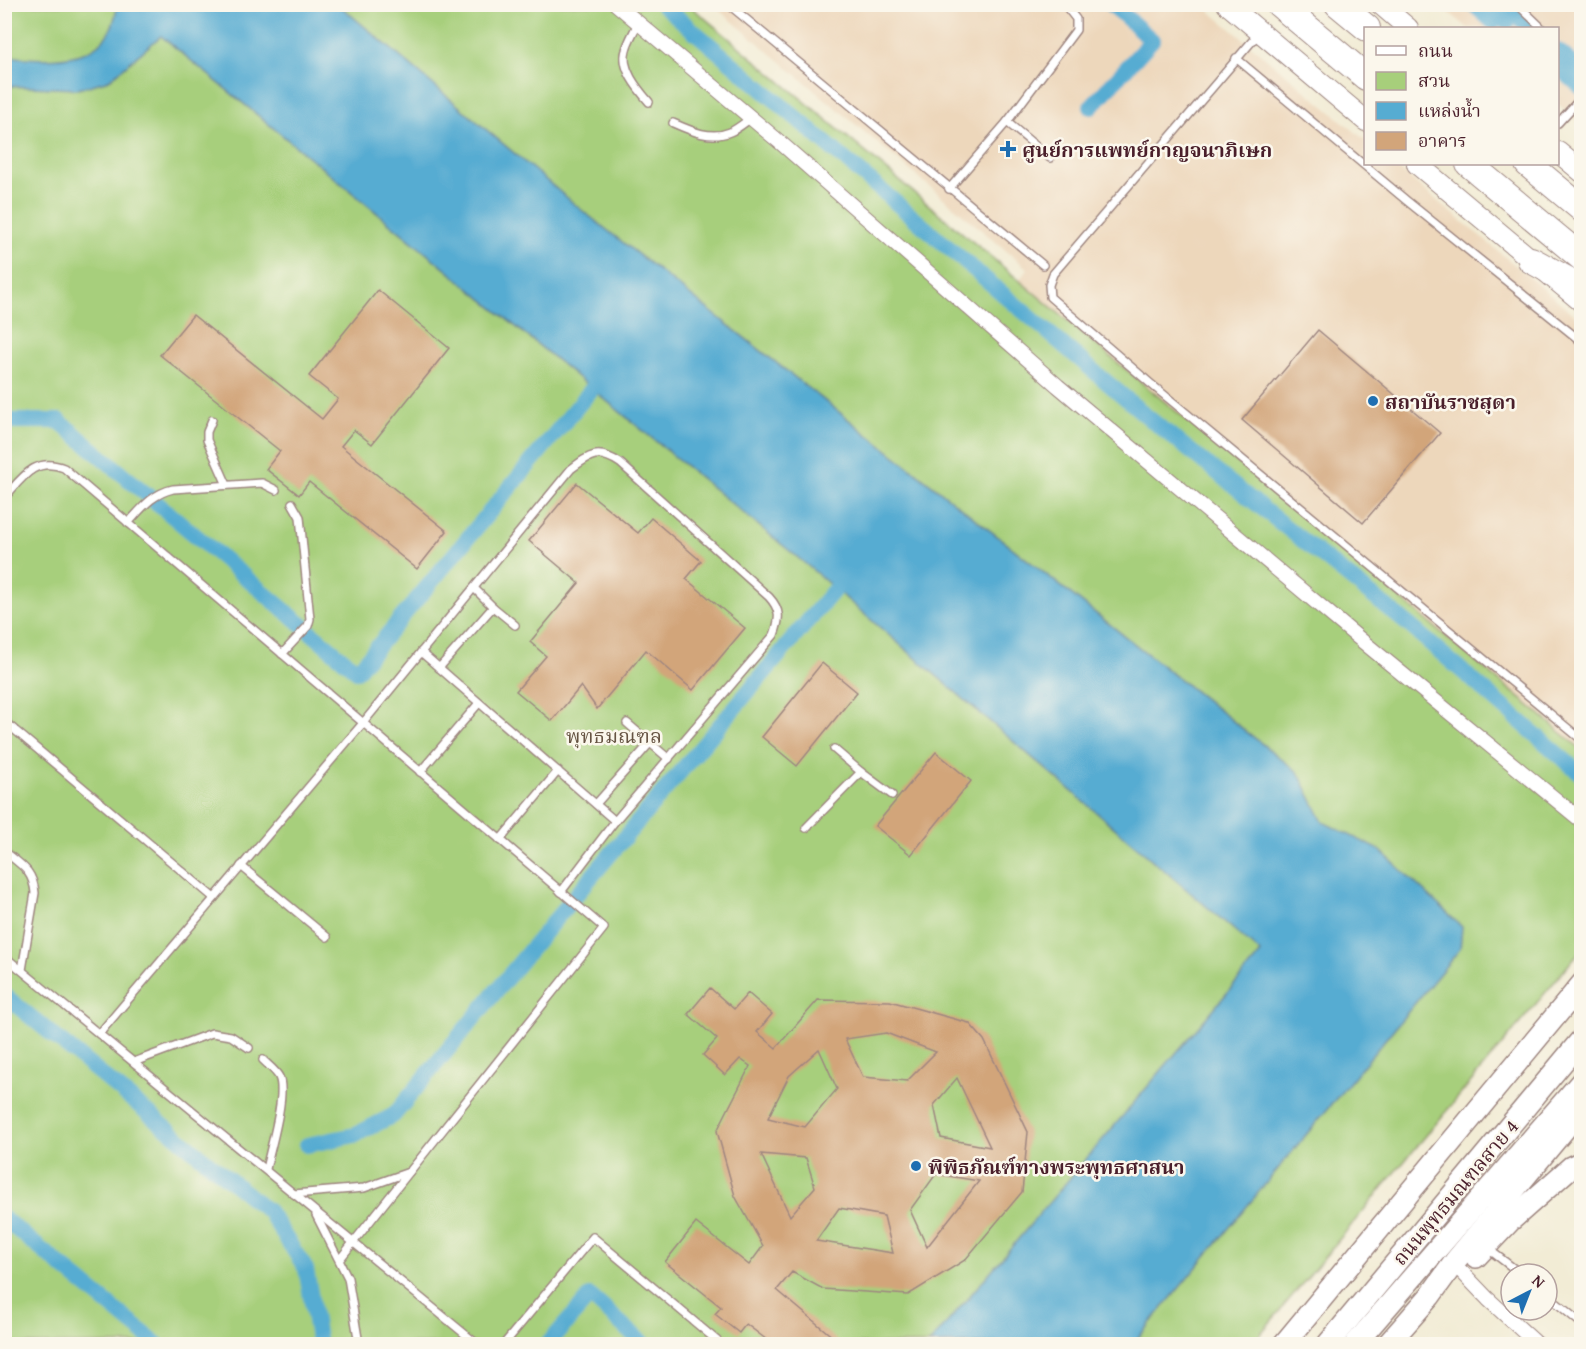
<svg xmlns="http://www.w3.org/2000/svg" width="1586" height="1349" viewBox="0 0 1586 1349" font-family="'Gentium Book Plus','Noto Serif Thai',serif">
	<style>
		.built { fill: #edd7bb }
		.green { fill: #a7cf7b; stroke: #787753; stroke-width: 1.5 }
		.water { fill: #56acd2; stroke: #50667e; stroke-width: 1.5 }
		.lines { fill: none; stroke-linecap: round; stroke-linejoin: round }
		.canal { stroke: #56acd2; stroke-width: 16 }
		.building { fill: #d2a57a; fill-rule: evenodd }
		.lane-casing { stroke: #9e8680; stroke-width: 10 }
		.street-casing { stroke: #9e8680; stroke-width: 16 }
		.secondary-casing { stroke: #9e8680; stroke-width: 22 }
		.primary-casing { stroke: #9e8680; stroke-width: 24 }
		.highway-casing { stroke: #9e8680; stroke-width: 28 }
		.lane { stroke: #fff; stroke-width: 7 }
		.street { stroke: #fff; stroke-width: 14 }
		.secondary { stroke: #fff; stroke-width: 20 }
		.primary { stroke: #fff; stroke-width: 21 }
		.highway { stroke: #fff; stroke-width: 26 }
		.poi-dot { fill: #1f6fb2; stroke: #fbf7ec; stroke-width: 2 }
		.labels { text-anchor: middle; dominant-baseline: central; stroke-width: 5; stroke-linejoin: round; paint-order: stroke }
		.poi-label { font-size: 20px; font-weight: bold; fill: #4a1f2b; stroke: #fbf7ec; text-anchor: start }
		.park-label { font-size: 20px; fill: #665443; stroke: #fbf7ec }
		.street-label { font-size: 20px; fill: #4a1f2b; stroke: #fbf7ec }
	</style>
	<rect width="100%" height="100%" fill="#fbf7ec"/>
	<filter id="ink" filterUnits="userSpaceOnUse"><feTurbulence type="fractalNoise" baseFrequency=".0167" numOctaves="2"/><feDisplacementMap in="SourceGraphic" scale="12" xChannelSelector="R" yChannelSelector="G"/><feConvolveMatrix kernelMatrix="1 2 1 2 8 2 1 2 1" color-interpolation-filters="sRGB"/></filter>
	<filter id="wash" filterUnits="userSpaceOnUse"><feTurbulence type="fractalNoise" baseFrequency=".008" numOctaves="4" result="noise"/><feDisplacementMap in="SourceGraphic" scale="24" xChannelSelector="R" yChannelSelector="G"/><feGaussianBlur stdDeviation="1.35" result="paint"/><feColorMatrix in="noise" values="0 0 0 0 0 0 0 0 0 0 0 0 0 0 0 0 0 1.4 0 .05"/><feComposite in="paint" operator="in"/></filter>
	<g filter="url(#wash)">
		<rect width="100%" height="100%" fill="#f2ecd5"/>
		<g class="built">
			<path d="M713,5H1202L1365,140L1366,164H1393L1581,320V749L1019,280L1028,269Z"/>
			<path d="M1440,5H1581V124L1558,104V28H1468Z"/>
		</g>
		<path class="green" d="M5,5H689L1581,749V950L1252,1344H5Z"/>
		<path class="water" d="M117,5H339L579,208L1298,772L1323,822L1380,850L1462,927L1460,949L1133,1344H929L1261,953L808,566L161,36L109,80L78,89L5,86V56C51,61 112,66 117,5Z"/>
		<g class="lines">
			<g class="canal">
				<path d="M662,4L1150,419L1409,625L1582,775"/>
				<path d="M1473,4L1493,22"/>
				<path d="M1487,4L1507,22"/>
				<path d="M1501,4L1531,28"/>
				<path d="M1558,51L1582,71"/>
				<path d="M1558,67L1582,88"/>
				<path d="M1091,107L1152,40L1111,4"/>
				<path d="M4,421H59L357,671L592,389"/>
				<path d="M4,995L269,1212L306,1269L319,1344"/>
				<path d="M307,1145L355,1135L394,1115L554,921L835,589"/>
				<path d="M4,1219L157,1344"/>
				<path d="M548,1344L590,1296L644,1344"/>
			</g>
		</g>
		<g id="blocks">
			<g class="building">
				<path d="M378,290L449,348L372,444L354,430L341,446L447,531L417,569L309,482L299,495L266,469L280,451L160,355L193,315L322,419L338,399L309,376Z"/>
				<path d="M1318,330L1440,433L1363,523L1242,420Z"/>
				<path d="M577,483L638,533L651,518L701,561L686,579L745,628L693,690L646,650L597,709L581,686L552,721L516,691L546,656L530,642L579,583L529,541Z"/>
				<path d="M822,663L857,692L797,766L762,737Z"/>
				<path d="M936,752L971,781L911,855L875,826Z"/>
				<path d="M710,988L734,1009L748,993L772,1014L757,1032L776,1048L818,1000L890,1001L969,1023L984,1040L1028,1132L1022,1192L965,1260L908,1295L823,1289L792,1272L777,1290L841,1344H763L767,1340L746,1324L739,1333L715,1314L721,1307L665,1262L696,1223L749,1265L763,1246L735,1196L717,1131L750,1066L740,1059L725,1075L703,1055L717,1039L688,1014ZM886,1033L936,1052L907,1081L863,1077L845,1039ZM819,1049L837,1089L805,1127L768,1118L789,1076ZM957,1078L990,1147L941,1138L934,1105ZM761,1154L806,1158L815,1187L790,1216ZM936,1174L979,1181L927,1247L910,1210ZM839,1208L884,1216L893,1253L816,1241Z"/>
			</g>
		</g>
	</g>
	<g filter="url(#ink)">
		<use href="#blocks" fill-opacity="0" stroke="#9e8680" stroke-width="1.5"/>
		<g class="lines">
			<g class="lane-casing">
				<g id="lane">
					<path d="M728,4L1043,265"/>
					<path d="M1517,4L1540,26"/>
					<path d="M638,23C634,32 628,41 626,50C620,68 638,89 649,102"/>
					<path d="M1259,33L1053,274L1049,285L1050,297L1151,384L1582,740"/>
					<path d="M1236,58L1407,201L1582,342"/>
					<path d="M1007,122L1076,30V19L1064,4"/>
					<path d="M673,123C691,131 711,140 730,132C737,129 744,123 751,118"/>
					<path d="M1558,123L1582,97"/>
					<path d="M949,189L1007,122L1050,158"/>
					<path d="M212,420L207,432V440L227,485"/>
					<path d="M4,498C22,478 35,456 64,468L604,928L340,1259"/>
					<path d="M128,523C142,508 152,494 173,489L262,483L276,490"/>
					<path d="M493,607L515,625"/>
					<path d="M421,652L615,821"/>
					<path d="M282,654L308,626L310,619L300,517L292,503"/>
					<path d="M439,668L493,607L475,589"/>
					<path d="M4,721L214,898"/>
					<path d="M627,723L669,759"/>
					<path d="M834,749L861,772"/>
					<path d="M420,772L479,703"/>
					<path d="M596,804L650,743"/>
					<path d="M806,828L861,772L892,795"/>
					<path d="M500,840L558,771"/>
					<path d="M4,851C21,865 33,870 35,893L22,970"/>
					<path d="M241,866L327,937"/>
					<path d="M4,956L477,1344"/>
					<path d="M99,1034L363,723L571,469C591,454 598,449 620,463L769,597C781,610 780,619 774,635L615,821L561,892"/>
					<path d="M263,1060C268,1065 276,1071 279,1077C287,1094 270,1150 266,1169"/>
					<path d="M134,1062L212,1033L231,1036L249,1048"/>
					<path d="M294,1194L364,1188L409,1172"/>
					<path d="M316,1215L348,1278L359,1344"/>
					<path d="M1487,1248L1521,1274"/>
					<path d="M1547,1295L1582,1324"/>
					<path d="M504,1344L593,1237L721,1344"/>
				</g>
			</g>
			<g class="street-casing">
				<g id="street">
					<path d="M616,4L782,144L1058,386L1367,645L1582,821"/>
					<path d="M1462,1272L1488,1299L1537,1344"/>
				</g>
			</g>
			<g class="secondary-casing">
				<g id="secondary">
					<path d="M1227,4L1366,121"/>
					<path d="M1380,4L1408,28"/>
					<path d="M1558,152L1582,172"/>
					<path d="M1417,164L1582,302"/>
				</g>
			</g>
			<g class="primary-casing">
				<g id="primary">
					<path d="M1476,1257L1510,1221L1571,1167L1582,1162"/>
					<path d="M1284,1344L1582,984"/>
					<path d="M1328,1344L1582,1039"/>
					<path d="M1355,1344L1582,1081"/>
					<path d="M1388,1344L1430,1296L1456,1260L1582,1108"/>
				</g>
			</g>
			<g class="highway-casing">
				<g id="highway">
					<path d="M1279,4L1366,77"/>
					<path d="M1338,4L1367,28"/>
					<path d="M1469,164L1582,258"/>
					<path d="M1528,164L1582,209"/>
					<path d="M1531,260L1582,288"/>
				</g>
			</g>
			<use href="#lane" class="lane"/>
			<use href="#street" class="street"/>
			<use href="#secondary" class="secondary"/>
			<use href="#primary" class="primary"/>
			<use href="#highway" class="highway"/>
		</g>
	</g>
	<g class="poi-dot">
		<path d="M1005 140h6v6h6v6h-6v6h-6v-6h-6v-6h6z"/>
		<circle cx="1373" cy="401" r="6"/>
		<circle cx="916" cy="1166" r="6"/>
	</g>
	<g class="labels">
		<g class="poi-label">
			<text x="1022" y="149">ศูนย์การแพทย์กาญจนาภิเษก</text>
			<text x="1385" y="401">สถาบันราชสุดา</text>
			<text x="928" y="1166">พิพิธภัณฑ์ทางพระพุทธศาสนา</text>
		</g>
		<g class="park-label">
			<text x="614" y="735">พุทธมณฑล</text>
		</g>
		<g class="street-label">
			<text transform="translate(1455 1192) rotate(-50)">ถนนพุทธมณฑลสาย 4</text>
		</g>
	</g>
	<rect width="1586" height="1349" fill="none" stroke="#fbf7ec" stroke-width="24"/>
	<rect x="1364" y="27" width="195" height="138" fill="#fbf7ec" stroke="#b4a19f" stroke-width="1.5"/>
	<rect x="1376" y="46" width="30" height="9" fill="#ffffff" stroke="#b4a19f" stroke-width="1.5"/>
	<text x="1418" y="57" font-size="18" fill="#4a1f2b">ถนน</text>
	<rect x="1376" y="72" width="30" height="18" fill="#a7cf7b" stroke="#b4a19f" stroke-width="1.5"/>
	<text x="1418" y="87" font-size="18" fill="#4a1f2b">สวน</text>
	<rect x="1376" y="102" width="30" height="18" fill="#56acd2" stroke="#b4a19f" stroke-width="1.5"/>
	<text x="1418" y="117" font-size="18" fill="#4a1f2b">แหล่งน้ำ</text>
	<rect x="1376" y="132" width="30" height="18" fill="#d2a57a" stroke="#b4a19f" stroke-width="1.5"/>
	<text x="1418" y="147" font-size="18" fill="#4a1f2b">อาคาร</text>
	<g transform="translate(1529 1292) rotate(42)"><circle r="28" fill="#fbf7ec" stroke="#b4a19f" stroke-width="1.5"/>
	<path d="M0-4.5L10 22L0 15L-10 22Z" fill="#1f6fb2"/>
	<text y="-9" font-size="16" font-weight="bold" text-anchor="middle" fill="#4a1f2b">N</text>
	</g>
</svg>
